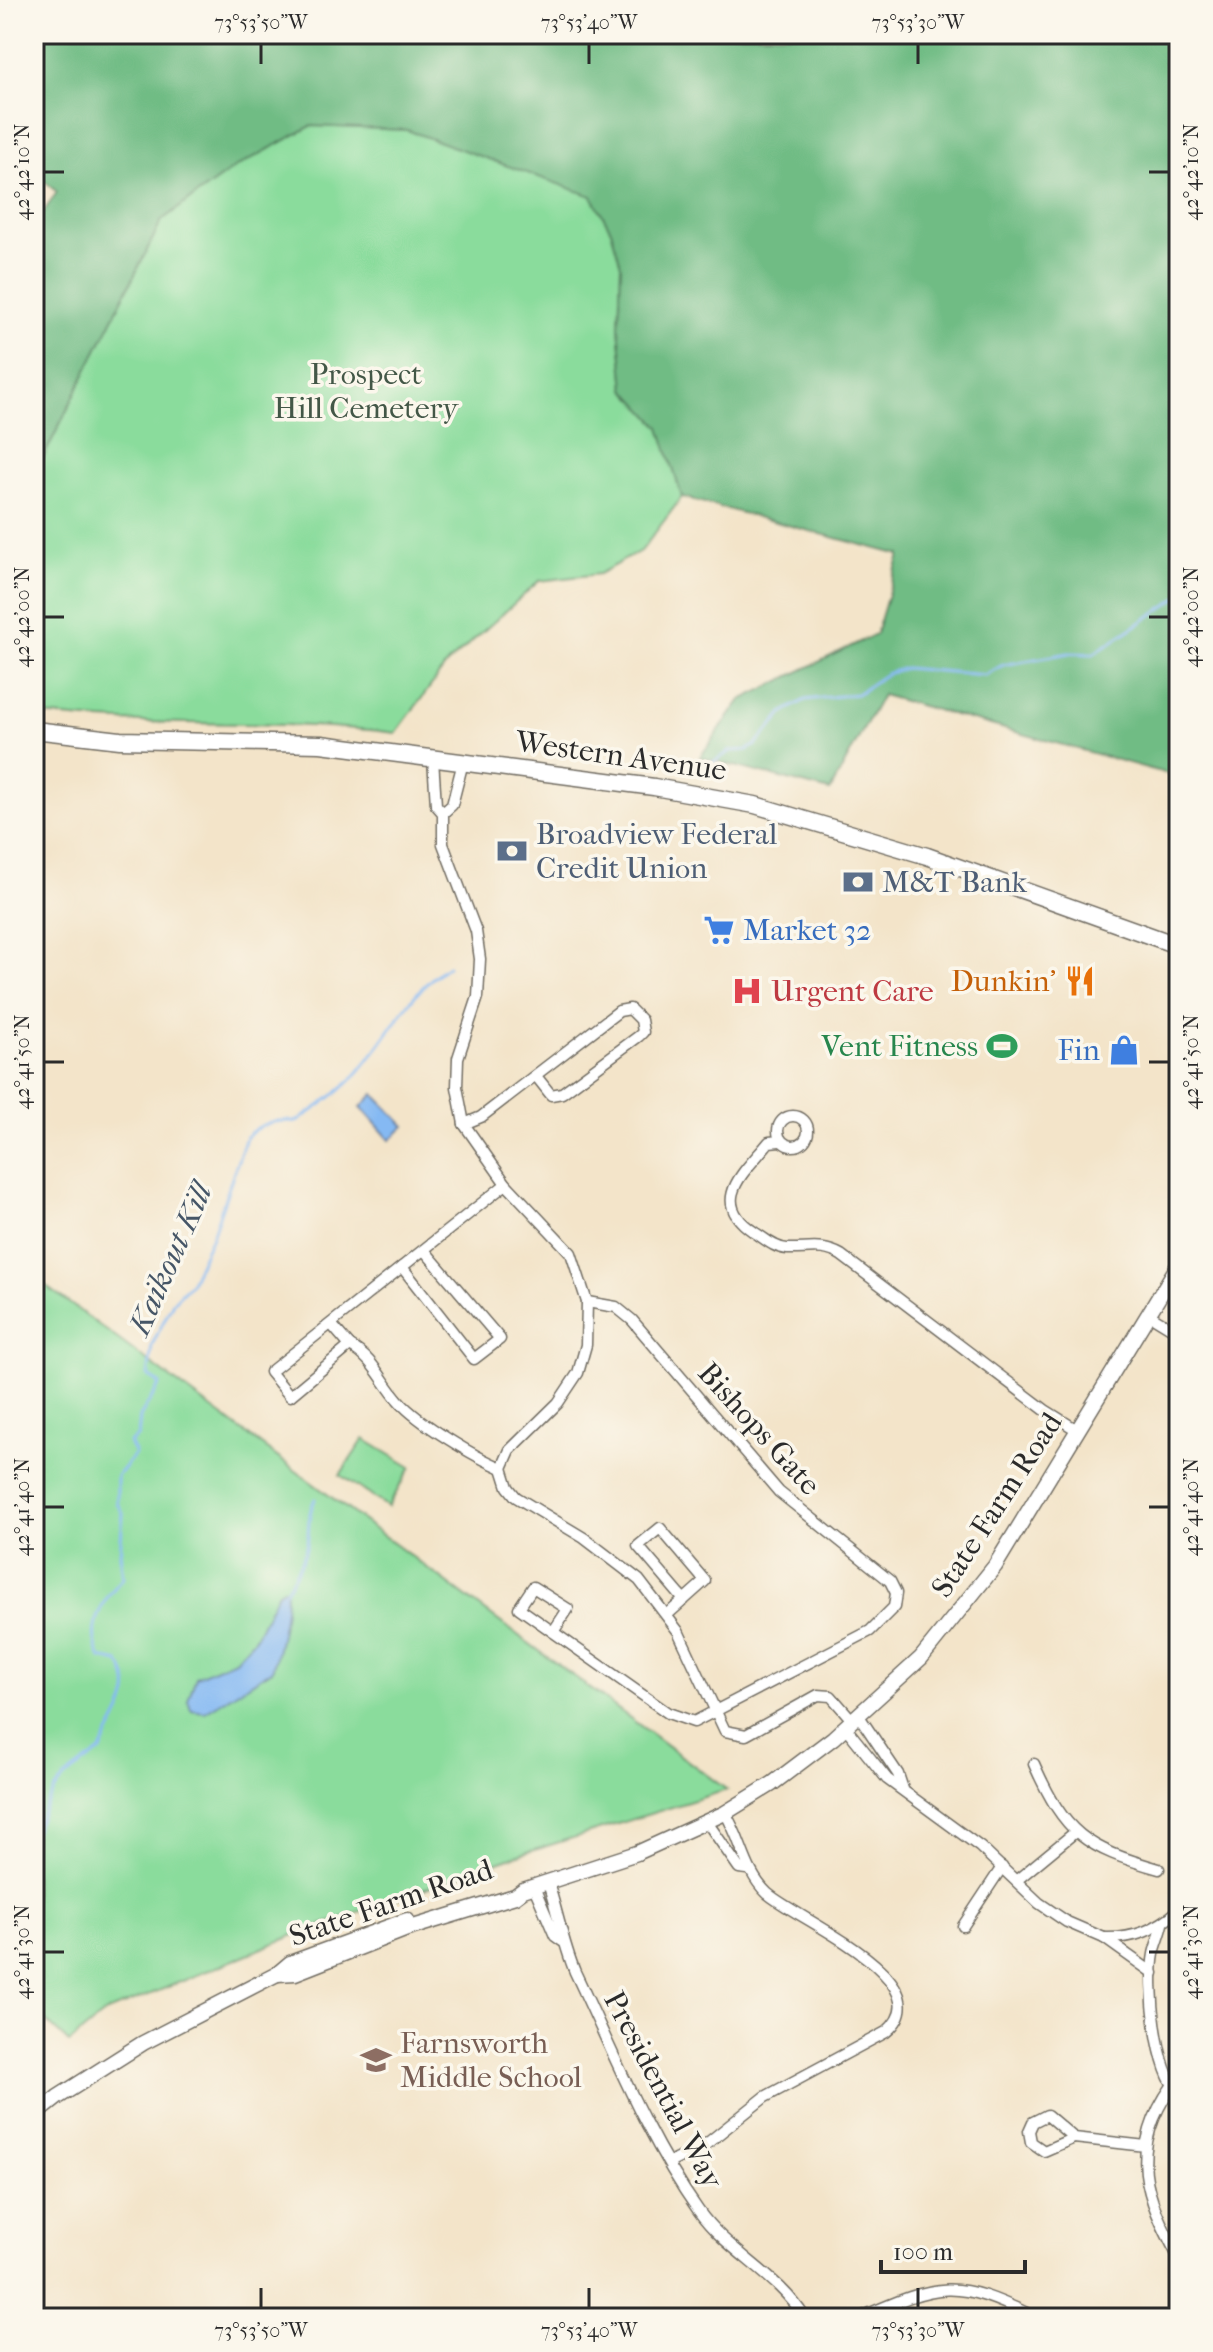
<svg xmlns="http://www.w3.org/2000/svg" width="1213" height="2352" viewBox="0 0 1213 2352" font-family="'IM FELL French Canon',serif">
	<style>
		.green { fill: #8adc9c; stroke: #5a8464; stroke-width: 2 }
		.forest { fill: #6fbc84; stroke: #4d7458; stroke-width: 2 }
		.water { fill: #85b9f3; stroke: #58728f; stroke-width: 2 }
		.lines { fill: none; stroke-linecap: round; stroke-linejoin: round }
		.stream { stroke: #85b9f3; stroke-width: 3 }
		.minor-casing { stroke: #716c62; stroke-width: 13 }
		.secondary-casing { stroke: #716c62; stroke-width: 17 }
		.primary-casing { stroke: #716c62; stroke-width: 19 }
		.minor { stroke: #fff; stroke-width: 10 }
		.secondary { stroke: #fff; stroke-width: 14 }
		.primary { stroke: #fff; stroke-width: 16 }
		.ticks { fill: none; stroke: #2b2b2b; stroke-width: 3 }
		.labels { text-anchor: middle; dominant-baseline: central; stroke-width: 7; stroke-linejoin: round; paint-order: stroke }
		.park-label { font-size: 30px; fill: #435747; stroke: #fbf7ec }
		.street-label { font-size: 30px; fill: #2b2b2b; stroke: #fbf7ec }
		.service-label { font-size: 30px; fill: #4e5e75; stroke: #fbf7ec; text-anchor: start }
		.shop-label { font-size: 30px; fill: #366cbe; stroke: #fbf7ec; text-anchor: start }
		.food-label { font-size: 30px; fill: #c56008; stroke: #fbf7ec; text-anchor: end }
		.health-label { font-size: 30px; fill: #be3a42; stroke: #fbf7ec; text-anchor: start }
		.leisure-label { font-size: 30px; fill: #27864d; stroke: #fbf7ec; text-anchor: end }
		.education-label { font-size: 30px; fill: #785e54; stroke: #fbf7ec; text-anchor: start }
		.water-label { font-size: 32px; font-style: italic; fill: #465667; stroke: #fbf7ec }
		.neatline { fill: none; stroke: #2b2b2b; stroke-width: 3 }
		.ticks-label { font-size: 20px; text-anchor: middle; fill: #2b2b2b }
	</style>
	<rect width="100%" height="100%" fill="#fbf7ec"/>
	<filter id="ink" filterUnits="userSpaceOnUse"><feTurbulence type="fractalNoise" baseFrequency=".0125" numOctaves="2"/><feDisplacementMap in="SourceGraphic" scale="16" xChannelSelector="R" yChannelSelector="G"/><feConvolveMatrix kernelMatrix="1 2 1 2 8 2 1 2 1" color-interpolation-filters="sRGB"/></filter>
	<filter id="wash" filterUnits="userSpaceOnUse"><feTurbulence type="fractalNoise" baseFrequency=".006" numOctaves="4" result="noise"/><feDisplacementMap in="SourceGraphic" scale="32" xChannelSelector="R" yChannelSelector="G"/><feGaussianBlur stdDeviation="1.8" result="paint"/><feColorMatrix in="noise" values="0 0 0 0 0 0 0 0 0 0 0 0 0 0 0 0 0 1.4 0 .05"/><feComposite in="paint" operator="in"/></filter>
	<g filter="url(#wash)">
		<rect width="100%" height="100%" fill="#f3e4c9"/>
		<g class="green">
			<path d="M311,126L407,130L592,195L611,230L621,265L619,328L625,389L660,427L682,497L642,550L599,574L539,581L447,664L396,733C276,718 154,729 34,714V476L162,220L234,168Z"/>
			<path d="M34,1277L727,1790L518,1855L297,1934L107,2012L69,2043L34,2010Z"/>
			<path d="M364,1439L411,1467L388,1507L340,1475Z"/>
		</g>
		<path class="forest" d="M34,34H1179V777L882,695L830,791L700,757L741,700L876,634L900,555L682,497L660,427L625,389L619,328L621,265L611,230L592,196L407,130L311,126L234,168L162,220L34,476V226L57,192L34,173Z"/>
		<g class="water">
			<path d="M374,1094L405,1126L390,1140L361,1107Z"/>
			<path d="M285,1588C289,1602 277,1657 272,1670L205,1712L191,1710L188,1700L196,1677L235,1660L255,1638L278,1592Z"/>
		</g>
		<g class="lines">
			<g class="stream">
				<path d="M704,768L731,751L747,750L756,745L784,712L805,700L857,694L886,674L905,668L985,675L1003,665L1069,653L1093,654L1179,597"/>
				<path d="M284,1592C294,1577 306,1556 308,1537C309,1522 308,1514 315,1499"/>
				<path d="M34,1832C55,1781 57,1782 101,1751C112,1720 142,1696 119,1662L101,1658C84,1628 103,1599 123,1578L120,1554L123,1513L117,1503V1476L135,1454L129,1443L138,1436L140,1417L160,1384L148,1376L152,1345L173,1302L190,1284L212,1236L246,1137C260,1123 278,1119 296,1122C315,1109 335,1096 351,1080C387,1043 404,995 448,966"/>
			</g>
		</g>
	</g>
	<g filter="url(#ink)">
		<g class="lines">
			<g class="minor-casing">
				<g id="minor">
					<path d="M433,759L436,805L443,813V844L476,931L480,959L478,997L458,1058L457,1087L464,1124L506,1184L571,1253L587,1302L586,1345L578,1373L558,1403L510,1450L502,1468"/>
					<path d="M443,813L452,805L463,762"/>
					<circle cx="793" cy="1131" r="15"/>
					<path d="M464,1124L481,1117L619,1011L630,1009L641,1020L643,1032L639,1036L562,1093L551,1095L536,1076"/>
					<path d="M780,1141L769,1142C745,1172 707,1201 754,1232C764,1238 774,1248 787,1249C807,1250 822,1244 841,1255L1045,1410L1077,1430"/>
					<path d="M402,1267L474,1359L500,1339L424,1250"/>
					<path d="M1148,1314L1179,1333"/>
					<path d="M331,1324L350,1346L290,1396L270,1372L506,1184"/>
					<path d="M350,1346C373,1358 382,1382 399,1401C418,1423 475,1457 502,1468"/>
					<path d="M502,1468L508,1487L516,1497L584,1538L639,1580L678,1631L725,1731L746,1735L818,1695L831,1696L853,1721"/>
					<path d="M668,1614L705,1581L660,1528L638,1546L684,1600"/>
					<path d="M553,1632L568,1609L533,1587L519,1608L668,1713L694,1722L870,1631L894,1607L896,1593L890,1581L779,1492L632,1320L616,1307L587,1302"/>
					<path d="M859,1716L898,1774L903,1789"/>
					<path d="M846,1728L887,1779L980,1847L1039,1903L1067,1922L1104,1938L1153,1973"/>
					<path d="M1034,1764C1065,1834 1085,1848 1159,1869"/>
					<path d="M707,1822L739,1868L747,1869"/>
					<path d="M1017,1880L1074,1833"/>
					<path d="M548,1883C558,1914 563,1943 575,1972C613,2052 647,2138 698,2210C727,2252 778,2274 805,2318"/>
					<path d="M534,1887L555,1936L562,1941"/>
					<path d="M1163,1924C1161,1934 1156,1944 1154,1954C1148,1986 1156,2070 1179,2093"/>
					<path d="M963,1926L1002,1867"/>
					<path d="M1104,1938C1134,1939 1156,1930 1179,1910"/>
					<path d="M1172,2086C1127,2150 1145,2196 1179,2258"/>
					<path d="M1047,2115L1074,2138L1044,2151L1031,2142L1029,2131L1033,2122Z"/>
					<path d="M1074,2138L1146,2146"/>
					<path d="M669,2163L705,2145L765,2097L886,2032C948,1981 794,1918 767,1893C744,1871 742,1839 725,1813"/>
					<path d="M859,2318C941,2282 954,2278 1037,2318"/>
				</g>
			</g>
			<g class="secondary-casing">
				<g id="secondary">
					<path d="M277,1974L295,1973L407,1929L515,1896L523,1890L637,1853L725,1813L772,1784L833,1738L921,1658L995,1566L1179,1264"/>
					<path d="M34,2116L58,2097L143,2043L277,1974L290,1963L407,1920"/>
				</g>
			</g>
			<g class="primary-casing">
				<path id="primary" d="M34,730L120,740L321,744L654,787L755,805L927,856L1179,946"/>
			</g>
			<use href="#minor" class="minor"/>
			<use href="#secondary" class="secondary"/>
			<use href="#primary" class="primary"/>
		</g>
	</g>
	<path class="ticks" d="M261,44V64M589,44V64M918,44V64M44,172H64M1149,172H1169M44,617H64M1149,617H1169M44,1062H64M1149,1062H1169M44,1507H64M1149,1507H1169M44,1952H64M1149,1952H1169M261,2288V2308M589,2288V2308M918,2288V2308"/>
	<defs>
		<g id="bank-bare" transform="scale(2.4)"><path d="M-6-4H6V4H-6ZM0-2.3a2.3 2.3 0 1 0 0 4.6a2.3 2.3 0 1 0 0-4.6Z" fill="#5c6f8a" stroke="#fbf7ec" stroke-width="2.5" paint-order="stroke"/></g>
		<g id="supermarket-bare" transform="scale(2.4)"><path d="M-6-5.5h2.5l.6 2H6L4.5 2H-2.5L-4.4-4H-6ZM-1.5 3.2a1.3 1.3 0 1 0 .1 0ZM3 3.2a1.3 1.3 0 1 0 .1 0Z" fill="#3f7fe0" stroke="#fbf7ec" stroke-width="2.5" paint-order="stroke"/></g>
		<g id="restaurant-bare" transform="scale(2.4)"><path d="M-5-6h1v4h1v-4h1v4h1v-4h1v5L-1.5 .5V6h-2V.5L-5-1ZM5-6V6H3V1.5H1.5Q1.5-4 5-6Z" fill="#e8710a" stroke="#fbf7ec" stroke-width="2.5" paint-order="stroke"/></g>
		<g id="hospital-bare" transform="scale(2.4)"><path d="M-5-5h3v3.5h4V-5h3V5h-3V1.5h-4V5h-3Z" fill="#e0444e" stroke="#fbf7ec" stroke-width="2.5" paint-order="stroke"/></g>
		<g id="stadium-bare" transform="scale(2.4)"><path d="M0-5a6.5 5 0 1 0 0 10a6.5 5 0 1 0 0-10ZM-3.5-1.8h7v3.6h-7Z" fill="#2e9e5b" stroke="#fbf7ec" stroke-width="2.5" paint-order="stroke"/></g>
		<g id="shop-bare" transform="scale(2.4)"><path d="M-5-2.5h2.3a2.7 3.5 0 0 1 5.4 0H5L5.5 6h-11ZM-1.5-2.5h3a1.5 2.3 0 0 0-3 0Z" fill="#3f7fe0" stroke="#fbf7ec" stroke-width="2.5" paint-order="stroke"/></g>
		<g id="school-bare" transform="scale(2.4)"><path d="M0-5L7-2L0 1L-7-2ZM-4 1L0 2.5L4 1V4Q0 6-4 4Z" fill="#8d6e63" stroke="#fbf7ec" stroke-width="2.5" paint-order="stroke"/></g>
	</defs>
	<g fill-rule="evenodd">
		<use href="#bank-bare" x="512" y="851"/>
		<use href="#bank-bare" x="858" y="882"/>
		<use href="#supermarket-bare" x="719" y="930"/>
		<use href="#restaurant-bare" x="1080" y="981"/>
		<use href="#hospital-bare" x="747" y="991"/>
		<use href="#stadium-bare" x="1002" y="1046"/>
		<use href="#shop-bare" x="1124" y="1050"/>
		<use href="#school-bare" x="376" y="2060"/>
	</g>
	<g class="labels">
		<g class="park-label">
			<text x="366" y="374">Prospect<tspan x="366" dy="34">Hill Cemetery</tspan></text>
		</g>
		<g class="street-label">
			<text transform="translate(621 756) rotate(8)">Western Avenue</text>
			<text transform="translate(759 1429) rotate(48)">Bishops Gate</text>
			<text transform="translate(997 1505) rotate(-57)">State Farm Road</text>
			<text transform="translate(391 1903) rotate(-19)">State Farm Road</text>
			<text transform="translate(663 2090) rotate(62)">Presidential Way</text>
		</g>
		<g class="service-label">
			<text x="536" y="834">Broadview Federal<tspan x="536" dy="34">Credit Union</tspan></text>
			<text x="882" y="882">M&amp;T Bank</text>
		</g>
		<g class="shop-label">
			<text x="743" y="930">Market 32</text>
			<text x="1100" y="1050" text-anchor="end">Fin</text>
		</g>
		<g class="food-label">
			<text x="1056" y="981">Dunkin'</text>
		</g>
		<g class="health-label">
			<text x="771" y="991">Urgent Care</text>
		</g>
		<g class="leisure-label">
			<text x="978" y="1046">Vent Fitness</text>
		</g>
		<g class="education-label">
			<text x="400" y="2043">Farnsworth<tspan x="400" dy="34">Middle School</tspan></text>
		</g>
		<g class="water-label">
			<text transform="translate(170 1259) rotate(-66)">Kaikout Kill</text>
		</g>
	</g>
	<rect width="1213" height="2352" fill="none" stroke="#fbf7ec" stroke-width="88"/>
	<path d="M881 2260v12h144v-12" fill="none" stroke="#2b2b2b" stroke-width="4"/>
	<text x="893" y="2260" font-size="24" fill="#2b2b2b" stroke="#fbf7ec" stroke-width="6" paint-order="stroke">100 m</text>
	<rect x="44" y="44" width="1125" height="2264" class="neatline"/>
	<g class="ticks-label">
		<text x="261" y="29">73°53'50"W</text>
		<text x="589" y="29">73°53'40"W</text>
		<text x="918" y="29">73°53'30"W</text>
		<text transform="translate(22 172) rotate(-90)" y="7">42°42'10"N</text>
		<text transform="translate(1191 172) rotate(-90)" y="7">42°42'10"N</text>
		<text transform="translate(22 617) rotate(-90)" y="7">42°42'00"N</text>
		<text transform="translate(1191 617) rotate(-90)" y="7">42°42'00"N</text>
		<text transform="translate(22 1062) rotate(-90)" y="7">42°41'50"N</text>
		<text transform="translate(1191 1062) rotate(-90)" y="7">42°41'50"N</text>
		<text transform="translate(22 1507) rotate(-90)" y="7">42°41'40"N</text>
		<text transform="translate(1191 1507) rotate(-90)" y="7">42°41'40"N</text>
		<text transform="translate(22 1952) rotate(-90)" y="7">42°41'30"N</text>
		<text transform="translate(1191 1952) rotate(-90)" y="7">42°41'30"N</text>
		<text x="261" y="2337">73°53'50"W</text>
		<text x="589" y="2337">73°53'40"W</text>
		<text x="918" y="2337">73°53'30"W</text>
	</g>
</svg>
